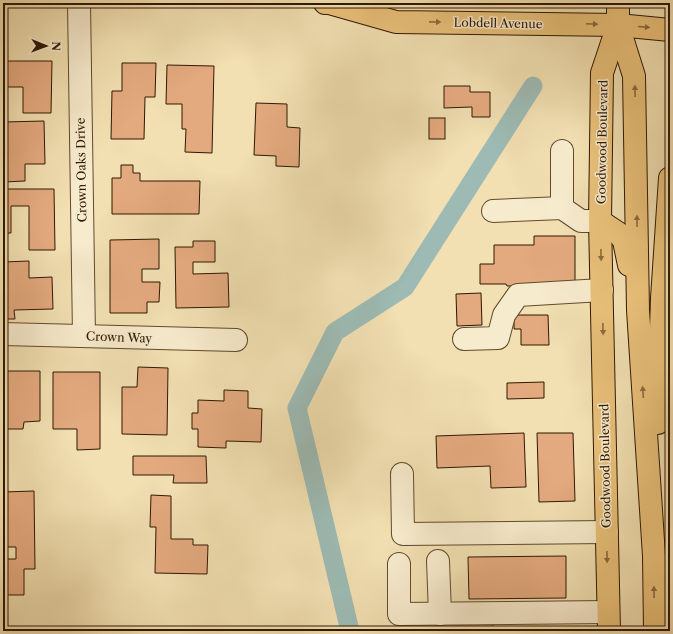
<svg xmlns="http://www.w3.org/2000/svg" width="673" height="634" viewBox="0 0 673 634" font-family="'Libre Caslon Text',serif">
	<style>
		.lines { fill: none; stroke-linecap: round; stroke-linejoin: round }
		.canal { stroke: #9dbbb4; stroke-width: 19 }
		.building { fill: #e4aa7f; stroke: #301800 }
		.minor-casing { stroke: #604a2c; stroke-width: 24 }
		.major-casing { stroke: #301800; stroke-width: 24 }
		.minor { stroke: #f7ebcd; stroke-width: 22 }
		.major { stroke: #e9c079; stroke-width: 22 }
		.oneway { fill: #8c6c3c }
		.labels { text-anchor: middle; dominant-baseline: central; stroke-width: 3; stroke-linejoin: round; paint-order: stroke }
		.street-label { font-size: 12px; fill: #301800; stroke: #f7ebcd }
	</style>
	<rect width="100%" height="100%" fill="#f2e0b2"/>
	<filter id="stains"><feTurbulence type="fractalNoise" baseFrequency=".005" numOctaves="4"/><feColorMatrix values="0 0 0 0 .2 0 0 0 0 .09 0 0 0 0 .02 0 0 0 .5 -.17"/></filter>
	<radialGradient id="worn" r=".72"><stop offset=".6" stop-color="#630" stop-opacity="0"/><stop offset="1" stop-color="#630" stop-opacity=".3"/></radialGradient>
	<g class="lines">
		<path class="canal" d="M350,631L297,408L335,332L405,287L533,86"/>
	</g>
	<g class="building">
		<path d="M3,61H52L51,113H23V87H4V103H3Z"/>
		<path d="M122,63H156L155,97H145L144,139H111L112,91H122Z"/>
		<path d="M167,65L214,66L212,153L185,152L186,129H182V104H166Z"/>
		<path d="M444,86H470V92H490V117H472V107L444,108Z"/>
		<path d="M256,103L287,104V127L300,128L299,167L276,166V156L254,155Z"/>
		<rect x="429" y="118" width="16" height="21"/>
		<path d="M44,121L45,164H25V181L3,182V122Z"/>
		<path d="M121,165H133V173H140V181H200L199,214H112V178H121Z"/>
		<path d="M3,189H54L55,250H29V206H11V233H3Z"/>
		<path d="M534,236H575V286H507L506,284H480V264H494V245H534Z"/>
		<path d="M159,239V269H142V282H160L159,302H147V313H110V240Z"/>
		<path d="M193,241H215V262H193V274L228,273L229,307L176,308L175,247H193Z"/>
		<path d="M29,261V278L52,277L53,309L14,310L15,319H3V262Z"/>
		<path d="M481,293L482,325L457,326L456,294Z"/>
		<path d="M514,315H548L549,345H521V329H514Z"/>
		<path d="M138,367L168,368L167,435L122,434V387H137Z"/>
		<path d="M3,371H40V421L24,422L23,429H3Z"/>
		<path d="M53,372H100V449L77,450V429H53Z"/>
		<path d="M544,382V398L507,399V383Z"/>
		<path d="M224,390L248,391V408L262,409L261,442L226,441V448L198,447V429H192V413H198V400L224,401Z"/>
		<path d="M524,433L526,487L491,488L490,466L437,468L436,436Z"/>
		<path d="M537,433H573L575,501L539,502Z"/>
		<path d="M133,456H206L207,483H173L174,475H133Z"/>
		<path d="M34,491L35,569H24V595H3V559H16V547H6V526H3V492Z"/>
		<path d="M151,495L171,496V539H193V545H208L207,574L155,573L156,527H150Z"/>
		<path d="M566,556V598L469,599L468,557Z"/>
		<rect x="408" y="623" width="85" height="8"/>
	</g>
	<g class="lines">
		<g class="minor-casing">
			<g id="minor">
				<path d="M79,3L84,336"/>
				<path d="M562,151V208"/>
				<path d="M493,211L562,208L581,221H600"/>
				<path d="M3,334L236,340"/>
				<path d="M464,339L498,338L504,315L518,295L602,290"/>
				<path d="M402,474L403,534L607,532"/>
				<path d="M438,561L440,614"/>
				<path d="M399,564V614L608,612"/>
			</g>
		</g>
		<g class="major-casing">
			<g id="major">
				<path d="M325,3H329L396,22L618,25L670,30"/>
				<path d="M618,3V25L634,76L638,310L654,556L655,631"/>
				<path d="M600,221L618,233L624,241L629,265"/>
				<path d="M658,423L662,298L670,178"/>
				<path d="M609,631L600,221L602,73L618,25"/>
			</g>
		</g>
		<use href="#minor" class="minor"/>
		<use href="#major" class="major"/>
	</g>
	<defs><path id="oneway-solid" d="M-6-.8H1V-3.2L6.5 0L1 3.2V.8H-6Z"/></defs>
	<g class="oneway">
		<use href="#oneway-solid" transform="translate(435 22) rotate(1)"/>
		<use href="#oneway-solid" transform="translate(592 24) rotate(2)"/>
		<use href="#oneway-solid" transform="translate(644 27) rotate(5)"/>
		<use href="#oneway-solid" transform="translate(635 91) rotate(-91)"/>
		<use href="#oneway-solid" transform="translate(637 221) rotate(-91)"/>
		<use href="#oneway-solid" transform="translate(601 255) rotate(89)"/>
		<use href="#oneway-solid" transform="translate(603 329) rotate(89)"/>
		<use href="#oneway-solid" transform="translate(643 392) rotate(-94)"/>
		<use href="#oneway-solid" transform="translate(607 557) rotate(89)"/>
		<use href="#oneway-solid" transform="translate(654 592) rotate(-91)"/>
	</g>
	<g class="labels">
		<g class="street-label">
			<text transform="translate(498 23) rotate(1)">Lobdell Avenue</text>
			<text transform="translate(602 142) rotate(-89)">Goodwood Boulevard</text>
			<text transform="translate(81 170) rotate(-91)">Crown Oaks Drive</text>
			<text transform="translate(119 337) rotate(2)">Crown Way</text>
			<text transform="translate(605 466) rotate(-91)">Goodwood Boulevard</text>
		</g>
	</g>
	<rect width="673" height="634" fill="none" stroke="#f2e0b2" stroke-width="16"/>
	<rect x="4" y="4" width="665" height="626" fill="none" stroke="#301800" stroke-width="2"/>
	<rect x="8" y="8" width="657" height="618" fill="none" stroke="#301800"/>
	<g transform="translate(46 46) rotate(91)" stroke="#f7ebcd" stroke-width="3" paint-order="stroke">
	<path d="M0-3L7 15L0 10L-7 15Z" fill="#301800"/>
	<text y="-6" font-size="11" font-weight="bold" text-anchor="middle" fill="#301800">N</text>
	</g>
	<rect width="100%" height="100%" filter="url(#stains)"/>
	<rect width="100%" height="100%" fill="url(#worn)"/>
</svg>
